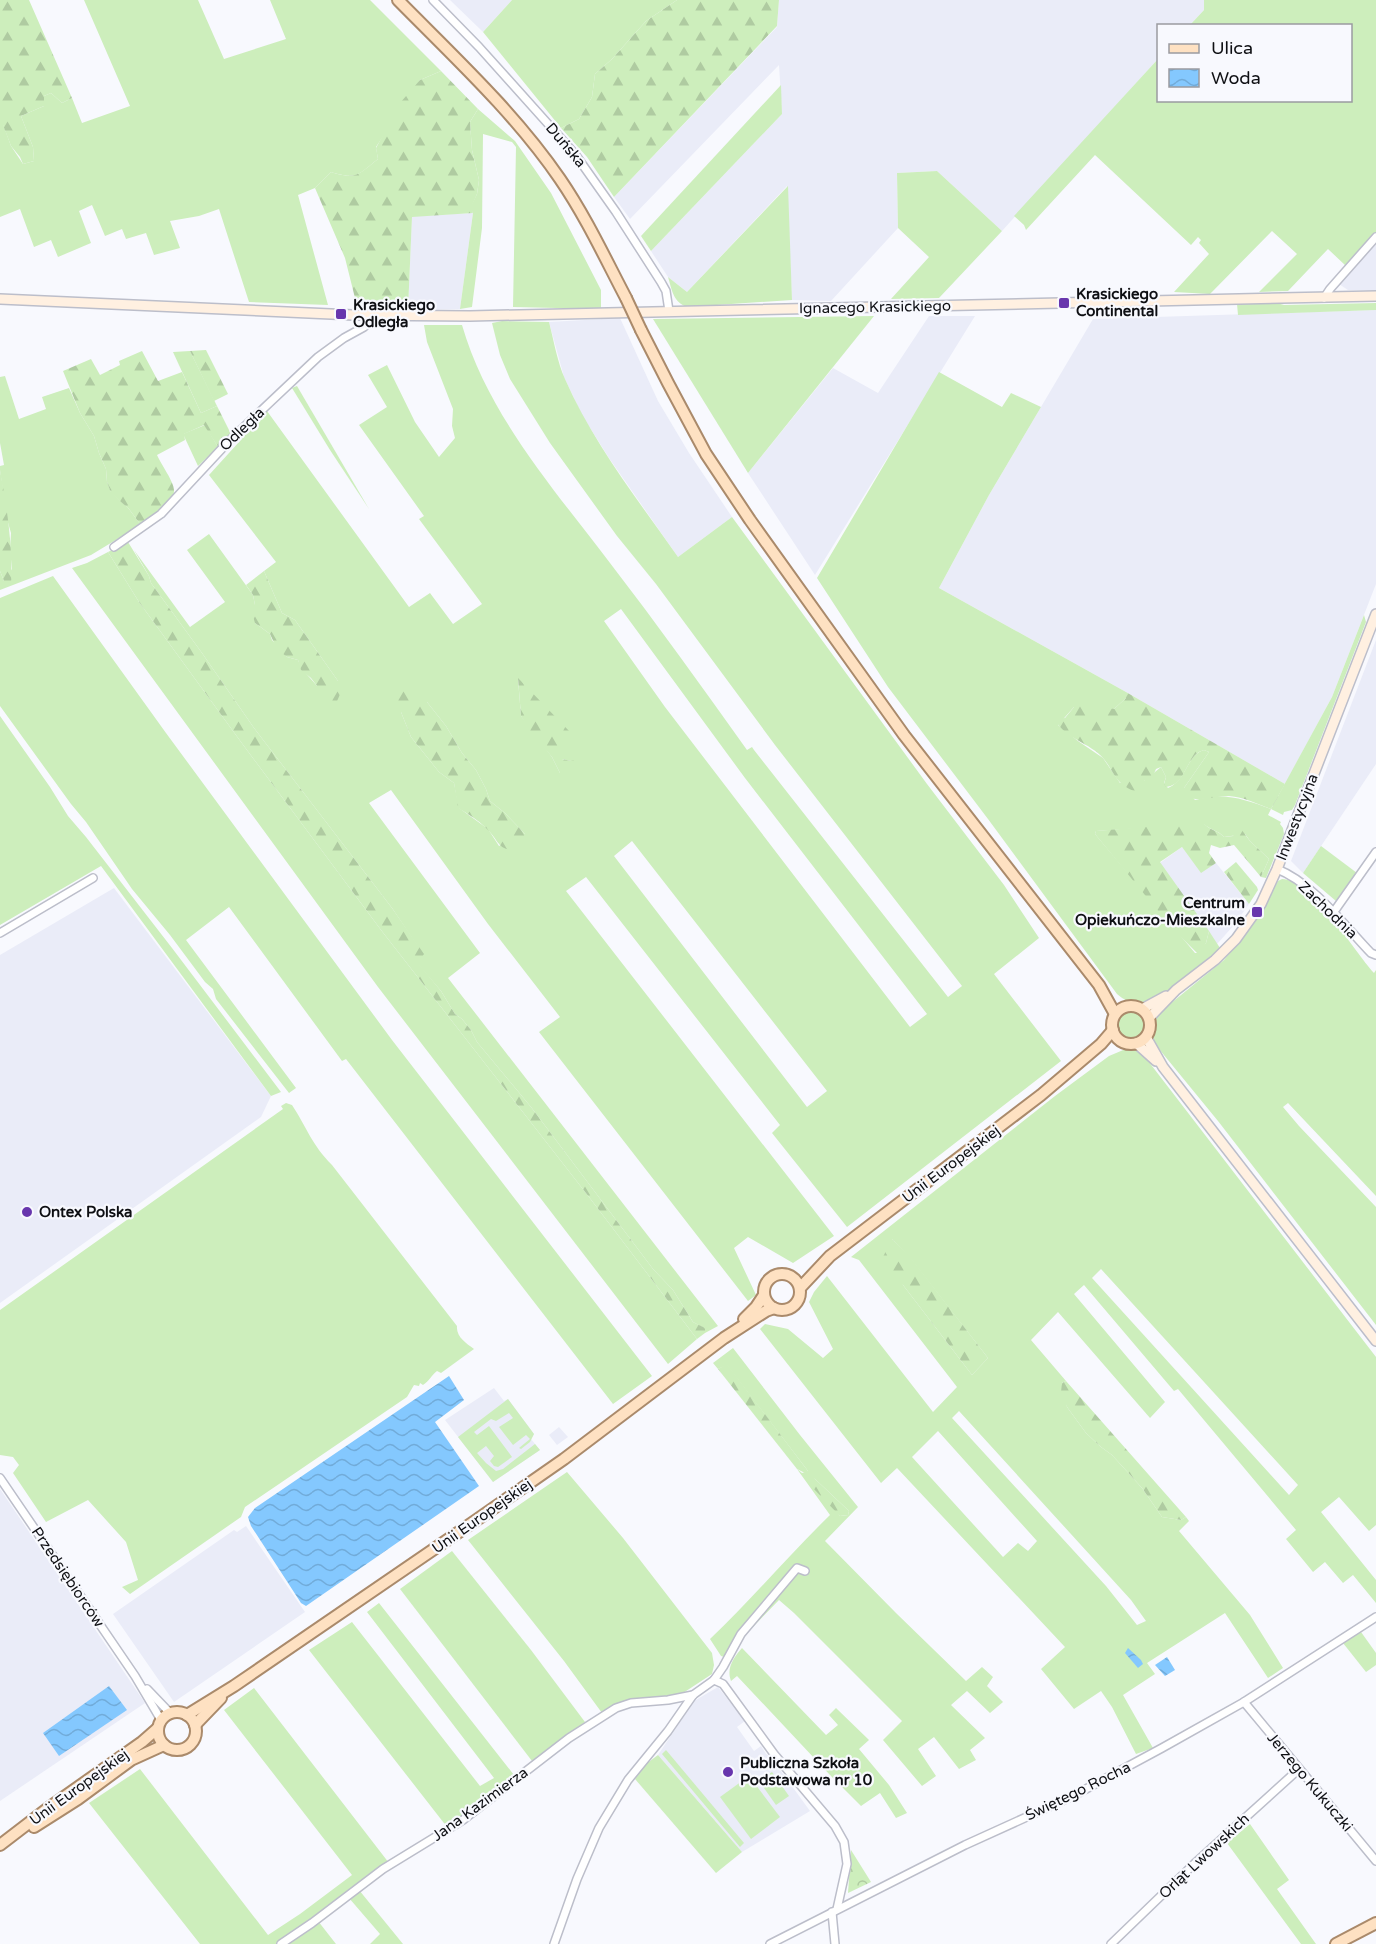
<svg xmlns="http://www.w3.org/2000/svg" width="1376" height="1944" viewBox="0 0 1376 1944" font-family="'Varela Round',sans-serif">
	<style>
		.built { fill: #eaecf8 }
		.grass { fill: #cdeebc; fill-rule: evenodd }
		.forest { fill: url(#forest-firs) }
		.park { fill: url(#park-crowns) }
		.water { fill: url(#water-waves) }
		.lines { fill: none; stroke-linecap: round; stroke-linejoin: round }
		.street-casing { stroke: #bcbeca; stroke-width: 10 }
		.secondary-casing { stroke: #bcbeca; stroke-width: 12 }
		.primary-casing { stroke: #aa8a6b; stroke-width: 14 }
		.street { stroke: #fff; stroke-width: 7 }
		.secondary { stroke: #fff0e1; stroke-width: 9 }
		.primary { stroke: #fee1c2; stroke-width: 10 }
		.primary-bridge-casing { stroke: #aa8a6b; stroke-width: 14; stroke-linecap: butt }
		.primary-bridge { stroke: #fee1c2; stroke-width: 10 }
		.poi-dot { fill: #6836ad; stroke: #f8f9fe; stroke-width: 2 }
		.labels { text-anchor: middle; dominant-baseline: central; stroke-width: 4.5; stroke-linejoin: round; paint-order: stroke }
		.street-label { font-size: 15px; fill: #0e0f13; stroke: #f8f9fe }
		.poi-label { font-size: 15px; font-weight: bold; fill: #0e0f13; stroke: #f8f9fe; text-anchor: start }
	</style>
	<defs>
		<pattern id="forest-firs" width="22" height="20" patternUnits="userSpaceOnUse" patternTransform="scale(1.5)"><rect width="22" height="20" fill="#cdeebc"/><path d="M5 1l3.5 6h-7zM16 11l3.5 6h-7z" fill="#afcba1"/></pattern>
		<pattern id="park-crowns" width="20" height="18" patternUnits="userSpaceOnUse" patternTransform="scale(1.5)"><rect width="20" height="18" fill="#cdeebc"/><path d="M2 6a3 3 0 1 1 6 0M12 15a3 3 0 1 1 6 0" fill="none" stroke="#afcba1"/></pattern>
		<pattern id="water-waves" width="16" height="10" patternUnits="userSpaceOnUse" patternTransform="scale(1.5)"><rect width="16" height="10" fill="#84c8fe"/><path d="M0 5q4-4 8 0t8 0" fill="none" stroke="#71abd9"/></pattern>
	</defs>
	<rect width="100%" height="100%" fill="#f8f9fe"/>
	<g class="built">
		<path d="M450,0H512L483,32Z"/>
		<path d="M779,0H1204V10L1190,25L1158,26V59L1002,231L937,171L897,173L898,228L831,301L792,300L787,186L687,292L668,277L651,251L782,114L779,65L630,219L614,197L777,27Z"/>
		<path d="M473,213L460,309L408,310L412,216Z"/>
		<path d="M1376,244V290H1348L1339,284Z"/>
		<path d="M1376,310V584L1332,697L1285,784L1126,692L939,588L989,495L1093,319Z"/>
		<path d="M929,316H975L815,575L748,473L833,368L878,393Z"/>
		<path d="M620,318L658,401L689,453L732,517L678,557L609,458L582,415L564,377L549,322Z"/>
		<path d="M1376,640V764L1303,873L1291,861Z"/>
		<path d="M1182,847L1201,872L1216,863L1249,904L1234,925L1217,944L1160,863Z"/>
		<path d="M114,888L271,1096L261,1117L0,1303V955Z"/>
		<path d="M494,1388L504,1401L508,1399L534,1434L531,1439L540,1450L493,1482L445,1420Z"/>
		<path d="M559,1427L568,1437L557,1445L549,1435Z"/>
		<path d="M0,1489L145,1703L0,1801Z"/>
		<path d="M246,1526L305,1612L174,1702L113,1614L234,1530L237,1532Z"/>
		<path d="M718,1687L745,1721L737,1727L754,1751L761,1746L766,1754L770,1756L810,1811L742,1852L658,1755L694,1701Z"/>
	</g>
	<g class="grass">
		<path d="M84,0H198L224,59L286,39L270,0H370L441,71L420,80L376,147L378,159C358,175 357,180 331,172L315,188L298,195L328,305L249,302L219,209L199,216L170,221L180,248L154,255L146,233L126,239L122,229L105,236L92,205L79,211L91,243L58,257L51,240L34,247L20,209L0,217V125L3,124L11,146L23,164L34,161L33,147L21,116L44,106V96L51,93L62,103L72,98L82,123L130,106Z"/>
		<path d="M512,0H677L646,21L612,59L595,74L592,97L579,119L561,128L483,32Z"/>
		<path d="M1204,0H1376V232L1346,266L1328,249L1288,291L1259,292L1297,254L1272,231L1210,294L1174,292L1209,254L1199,243L1201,240L1198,237L1191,245L1095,155L1026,230L1024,225L1014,216L1158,59V100H1350V26L1190,25L1204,10Z"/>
		<path d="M781,85L782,114L651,251L641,236Z"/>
		<path d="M478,109L515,141L551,193L601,290V309L513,307L516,147L512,142L483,134L482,228L472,307L460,309L473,213L470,208L477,194L479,180L472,150L470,122Z"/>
		<path d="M937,171L1002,231L939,298L891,299L929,257L898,228L897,173Z"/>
		<path d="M788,186L792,300L687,307C673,302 672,290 668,277L687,292Z"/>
		<path d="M1277,303L1284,305L1376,303V310L1238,315L1237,304Z"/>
		<path d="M874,316L748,473L653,319Z"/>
		<path d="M502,321L549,322C554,341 557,361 565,379C593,443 638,500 678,557L732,517L927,784L1004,885L1039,938L994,974L1061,1061L847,1227L772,1133L780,1125L586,877L566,891L834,1236L793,1263L748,1237L734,1248L756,1295L748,1301L539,1032L560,1017L488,924L391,790L369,803L480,953L448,978L718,1326L705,1333L704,1328L693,1322L673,1290L653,1269L531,1107L477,1042L471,1030L462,1019L455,1014L441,991L417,963L423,954L392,908L254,728L202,653L151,583L149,576L134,550L190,627L225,602L187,550L209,534L253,595L255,605V623L270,634L272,640L287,657L298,660C302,671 310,677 317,686L338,681L295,620L282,613L264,571L276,562L209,475L267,411L409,607L430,593L453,624L482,604L419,519L424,516L359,425L387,407L368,375L387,365L415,422L439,457L455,438L452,426L453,409L427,342L424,325H462C488,415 554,489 610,563C657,624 702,687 747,750L752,747L754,750L948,997L962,986L775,745L656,584L617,536L550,443L510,379L500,355L492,323ZM621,609L745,778L927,1014L910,1027L665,707L604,621ZM518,679L562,750V759L571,761L560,773L552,757L521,716ZM427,702L446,726L462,753L476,770L486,789L490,801L505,813L525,834L499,846L488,829L459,808L454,783L439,772L411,737L401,712ZM632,841L827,1091L807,1107L614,856Z"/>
		<path d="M190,351L217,406L201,413L173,352Z"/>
		<path d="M939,372L1002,407L1011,393L1041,407L989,495L939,588L1126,692V698L1114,709L1074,707L1058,725L1078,741L1103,758L1120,783L1144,781L1161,767L1166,777L1164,783L1168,788C1188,779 1186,755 1204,750L1209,752L1184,788L1195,800C1224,792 1244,799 1271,809L1332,697L1364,615L1366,622L1295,805L1292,810L1284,812L1283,815L1271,809L1268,815L1281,822L1280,824L1283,828L1284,834L1266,878L1261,877L1269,859L1250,841L1245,834L1224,837C1218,830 1210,830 1204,824L1096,831L1095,834L1195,953H1197L1206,943L1209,931L1220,948C1208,960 1157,1004 1143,1004C1133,1005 1124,1000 1117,994L988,819L888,687L817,578Z"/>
		<path d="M5,376L19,419L46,409L42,397L69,388L80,413L94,436L99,453L106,469L107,482L111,492L129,509L140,524L124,535L91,555L0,590V571L4,581L12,569L10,550L11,533L7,519L0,470V466L4,465L0,443V377Z"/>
		<path d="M297,386L369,509L330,450L292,388Z"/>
		<path d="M205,425L218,447L198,466L183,434Z"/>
		<path d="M108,552L139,602L241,742L381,930L589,1197L697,1339L668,1364L378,987L72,568L87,563Z"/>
		<path d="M53,576L166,733L392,1040L652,1376L613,1404L346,1059L342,1061L229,907L186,940L296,1088L289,1093L216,999L213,989L205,982L170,935L132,889L86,822L71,804L0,706V598Z"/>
		<path d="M0,716L50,787L68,816L86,837L172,948L281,1092L271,1096L101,866L0,925Z"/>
		<path d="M1321,846L1357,873L1336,901L1303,873Z"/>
		<path d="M1282,879C1312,880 1354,951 1374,973L1376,970V1196L1288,1103L1283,1107L1299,1126L1376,1207V1325L1218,1121L1150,1038L1154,1017L1224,960L1258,918L1278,881Z"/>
		<circle cx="1130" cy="1025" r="14"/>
		<path d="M1128,1048H1134L1142,1053L1376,1357V1525L1369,1531L1339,1497L1321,1512L1376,1580V1603L1353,1575L1343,1583L1325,1562L1313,1572L1286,1539L1296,1530L1178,1389L1174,1391L1084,1285L1074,1294L1165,1402L1150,1418L1058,1312L1031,1340L1066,1381L1062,1383L1067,1407L1086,1433L1101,1447L1112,1455L1142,1488L1162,1517L1181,1520L1186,1517L1189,1521L1179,1531L1250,1615L1283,1668L1268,1678L1225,1613L1147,1663L1155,1674L1123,1695L1153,1748L1136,1754L1112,1707L1101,1691L1074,1709L1041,1669L1065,1647L897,1468L881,1483L760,1329L765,1324L788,1329L823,1358L833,1349L809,1302L814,1292L827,1276L933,1412L957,1387L859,1260L851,1257L1055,1096L1109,1056ZM892,1239L911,1259L988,1358L972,1375L903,1285ZM1101,1269L1298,1485L1289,1495L1092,1278ZM959,1411L1131,1600L1146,1621L1137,1625L1106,1586L952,1418ZM938,1431L1037,1541L1028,1551L1018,1543L1003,1557L912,1457Z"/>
		<path d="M286,1103L292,1105C307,1128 312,1145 332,1165L457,1326C456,1337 466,1343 474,1349L441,1373L437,1371C431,1376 430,1380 423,1385L420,1383L419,1386L414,1385L407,1397L245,1507L241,1517L130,1594L122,1587L138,1580L126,1542L88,1500L46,1522L13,1473L19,1465L13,1457L0,1455V1310L283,1109L281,1106Z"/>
		<path d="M733,1348L800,1435L858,1507L825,1541L896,1613L966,1681L982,1667L993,1677L987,1686L1003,1702L990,1713L967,1691L951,1705L985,1738L970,1750L976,1760L959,1769L934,1737L918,1749L936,1776L922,1786L883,1740L902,1721L794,1613L779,1600L724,1657L721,1656L710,1639C752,1599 789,1555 830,1515L797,1469L802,1473L808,1471L727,1365L718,1369L713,1363ZM814,1478L849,1511L848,1515L840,1516Z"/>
		<path d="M508,1399L534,1434L530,1442L521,1449L519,1448L530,1439L526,1435L513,1445L499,1427L513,1418L509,1413L496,1421L491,1419L474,1432L477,1435L489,1426L512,1457L498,1467L494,1466L490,1461L494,1456L486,1446L477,1453L486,1463L496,1471L503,1469L535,1444L540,1450L493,1482L458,1437Z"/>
		<path d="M567,1472L623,1538L712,1653L714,1665L712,1674L680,1695L628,1701L616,1704L602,1713L564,1661L468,1540Z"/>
		<path d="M452,1551L531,1650L585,1722L532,1761L400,1589Z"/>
		<path d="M379,1603L514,1775L473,1809L447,1827L309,1650L352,1622L480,1786L494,1778L367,1612Z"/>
		<path d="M1361,1632L1376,1653V1665L1366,1672L1343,1643Z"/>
		<path d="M742,1648L826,1735L838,1725L829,1715L836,1708L869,1740L859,1749L889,1785L907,1813L896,1818L880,1793L861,1806L830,1775L737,1676L731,1681C726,1668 734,1657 742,1648Z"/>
		<path d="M254,1688L389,1863L277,1944H200L89,1803L140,1769L268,1935L300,1914L352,1875L224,1710Z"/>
		<path d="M666,1750L744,1843L740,1847L662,1754Z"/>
		<path d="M658,1755L742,1852L716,1873L635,1779L642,1767Z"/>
		<path d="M772,1772L789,1796L776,1805L759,1781Z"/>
		<path d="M749,1776L780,1817L751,1839L720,1797Z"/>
		<path d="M1250,1824L1289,1880L1277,1889L1316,1944H1301L1227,1843Z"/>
		<path d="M359,1890L403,1944H370L380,1934L349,1898Z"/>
		<path d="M318,1921L336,1944H286Z"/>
	</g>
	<g class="forest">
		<path d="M0,0H29L72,98L62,103L51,93L44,96V106L21,116L33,147L34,161L23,164L20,157L11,146L3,125H0Z"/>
		<path d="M677,0H779L777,26L614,197L587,157L561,128L579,119L592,97L595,74L612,59L646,21Z"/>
		<path d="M441,71L478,109L470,122L472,150L479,180L477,194L471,208L473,213L412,217L408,310L357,306L345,258L315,188L331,172C356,180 358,175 378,159L376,148L400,103L420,80Z"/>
		<path d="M206,350L228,394L214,401L190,351Z"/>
		<path d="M142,351L158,381L182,372L201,413L217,406L231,434L218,447L204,425L184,434L185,440L157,455C161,464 174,482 174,490C175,505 150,517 140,524L129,509L111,493L107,482L106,469L99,453L94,436L80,413L63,371L91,359L100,375L120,365L119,361Z"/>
		<path d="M0,470C7,508 13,546 11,585L4,581L0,571Z"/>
		<path d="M128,542L149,576L151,583L202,653L254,728L392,908L424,954L418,963L441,991L455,1014L462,1019L471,1030L477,1042L531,1107L653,1269L673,1290L693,1322L705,1328V1333L697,1339L589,1197L381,930L241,742L139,602L108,552Z"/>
		<path d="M264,571L282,613L295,620L338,681L341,692L334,708L320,702L317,686L311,678L301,670L298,660L287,657L277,649L270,634L255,623L252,613L255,605L253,595L246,585Z"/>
		<path d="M518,678L570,732L573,745L562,750V759L571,761L578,759L579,771L570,775L560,773L552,757L530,731L521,716Z"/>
		<path d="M391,686L407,689L427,702L446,726L462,753L476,770L486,789L490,801L505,813L525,834L524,848C497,854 501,842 486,828C478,820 468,814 458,808L454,783L439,772L411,737L401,712L387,696Z"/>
		<path d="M1126,692L1285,784L1271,809C1257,804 1244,797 1229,796C1214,796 1193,804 1182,794L1184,788L1209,752L1204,750C1185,755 1187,785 1166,787L1164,784L1166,777L1161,767L1156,769L1152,778L1144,781L1147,788L1145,792C1137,793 1130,790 1123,785C1114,778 1111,767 1103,758C1090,743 1066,739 1055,720L1056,719L1065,718L1074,707L1085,702L1114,709L1126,698Z"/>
		<path d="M1203,822C1208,830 1218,830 1224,837L1233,836L1237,829H1241L1250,841L1269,859L1261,877L1234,845L1220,848L1211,845L1209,853L1216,863L1201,873L1182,847L1160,862L1209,931L1206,943L1200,953H1197L1172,928L1095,834L1096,831Z"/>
		<path d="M1236,862L1257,887L1258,890L1249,904L1224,872Z"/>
		<path d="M892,1239L911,1258L988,1358L972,1375L903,1285L881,1261Z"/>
		<path d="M727,1364L808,1471L807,1474L797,1469L718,1369Z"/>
		<path d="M1066,1381L1186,1517L1181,1520L1162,1517L1142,1488L1112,1455L1101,1447L1086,1433L1067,1407L1061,1392L1062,1383Z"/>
		<path d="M812,1478H814L849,1511L848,1515L840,1516L811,1486Z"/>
	</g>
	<path class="park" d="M851,1850L871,1882L848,1893Z"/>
	<g class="water">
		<path d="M449,1376L464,1400L435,1422L479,1486L306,1606L301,1603L251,1526L248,1517L255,1508Z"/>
		<path d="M1128,1648L1141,1660L1143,1664L1138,1668L1125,1653Z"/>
		<path d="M1167,1657L1175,1670L1165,1676L1155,1665Z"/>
		<path d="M109,1686L127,1710L59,1756L43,1733Z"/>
	</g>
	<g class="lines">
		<g class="street-casing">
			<g id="street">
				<path d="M433,0L479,47L575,154L616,212L661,282L666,291L669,311"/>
				<path d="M1324,298L1330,289L1376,237"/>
				<path d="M114,547L161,514L228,442L318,357L344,338L364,327L370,322L374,316"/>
				<path d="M1277,869C1313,883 1344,925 1371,953L1376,955"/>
				<path d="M1333,913L1376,852"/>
				<path d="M0,933L93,878"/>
				<path d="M0,1478L135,1676L161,1720"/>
				<path d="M714,1680L723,1684L774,1754L835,1826L844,1842L847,1864L837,1909"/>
				<path d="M147,1689L170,1713"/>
				<path d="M1244,1702L1376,1861"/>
				<path d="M832,1912L835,1944"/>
				<path d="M281,1944L312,1923L383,1869L463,1820L569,1738L616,1708L631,1703L668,1700L693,1695"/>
				<path d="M554,1944L577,1879L599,1828L628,1780L668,1731L693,1695L714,1680L723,1667L741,1634L797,1568L805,1571"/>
				<path d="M770,1944L965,1845L1073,1796L1162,1748L1244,1702L1376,1617"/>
				<path d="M1111,1944L1194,1864L1299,1769"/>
			</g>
		</g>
		<g class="secondary-casing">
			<g id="secondary">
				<path d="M0,299L353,315L470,316L1376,296"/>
				<path d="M1142,1009L1166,996"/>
				<path d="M1149,1018L1176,990L1215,960L1236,939L1261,904L1277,869L1376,614"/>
				<path d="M1146,1037L1163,1067L1376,1341"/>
				<path d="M1136,1043L1156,1061"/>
			</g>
		</g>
		<g class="primary-casing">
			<g id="primary">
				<path d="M398,0C454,57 514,112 560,179C586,217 605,258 626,298"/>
				<path d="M641,330L668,383L706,454L750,520L904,735L1099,985L1115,1014"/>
				<circle cx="1131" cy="1025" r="19"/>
				<circle cx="782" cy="1292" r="18"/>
				<path d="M800,1288L830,1256L1041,1095L1101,1044L1113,1030"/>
				<path d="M744,1319L756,1307L764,1295"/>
				<circle cx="177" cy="1731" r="19"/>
				<path d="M187,1715L234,1686L475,1521L564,1459L724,1338L766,1311L774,1308"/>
				<path d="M195,1725L221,1698"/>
				<path d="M34,1827L78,1799L131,1760L164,1745"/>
				<path d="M0,1845L47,1809L142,1742L158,1728"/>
				<path d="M1336,1944L1376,1923"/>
			</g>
		</g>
		<use href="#street" class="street"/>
		<use href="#secondary" class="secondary"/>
		<use href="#primary" class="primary"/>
		<g class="primary-bridge-casing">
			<path id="primary-bridge" d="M626,298L641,330"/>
		</g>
		<use href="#primary-bridge" class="primary-bridge"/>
	</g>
	<g class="poi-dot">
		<rect x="1058" y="297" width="12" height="12" rx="3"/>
		<rect x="335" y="308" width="12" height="12" rx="3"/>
		<rect x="1251" y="906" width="12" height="12" rx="3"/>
		<circle cx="27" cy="1212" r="6"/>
		<circle cx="728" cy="1772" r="6"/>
	</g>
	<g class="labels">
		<g class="street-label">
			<text transform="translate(566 145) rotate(50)">Duńska</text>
			<text transform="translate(875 307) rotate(-1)">Ignacego Krasickiego</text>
			<text transform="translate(242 429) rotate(-44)">Odległa</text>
			<text transform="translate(1297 817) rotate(-69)">Inwestycyjna</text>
			<text transform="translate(1328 910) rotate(44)">Zachodnia</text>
			<text transform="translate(951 1164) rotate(-37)">Unii Europejskiej</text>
			<text transform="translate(482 1516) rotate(-35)">Unii Europejskiej</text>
			<text transform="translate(68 1577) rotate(56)">Przedsiębiorców</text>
			<text transform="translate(1310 1782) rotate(50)">Jerzego Kukuczki</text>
			<text transform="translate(79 1787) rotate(-36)">Unii Europejskiej</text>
			<text transform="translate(1078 1791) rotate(-26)">Świętego Rocha</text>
			<text transform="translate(480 1804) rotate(-36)">Jana Kazimierza</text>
			<text transform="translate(1204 1856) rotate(-43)">Orląt Lwowskich</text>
		</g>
		<g class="poi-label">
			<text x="1076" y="294">Krasickiego<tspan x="1076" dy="17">Continental</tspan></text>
			<text x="353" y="305">Krasickiego<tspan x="353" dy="17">Odległa</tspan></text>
			<text x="1245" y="903" text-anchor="end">Centrum<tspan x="1245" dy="17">Opiekuńczo-Mieszkalne</tspan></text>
			<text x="39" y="1212">Ontex Polska</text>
			<text x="740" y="1763">Publiczna Szkoła<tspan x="740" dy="17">Podstawowa nr 10</tspan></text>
		</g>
	</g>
	<rect x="1157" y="24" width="195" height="78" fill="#f8f9fe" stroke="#9a9ba0" stroke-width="1.5"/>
	<rect x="1169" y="44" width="30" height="9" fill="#fee1c2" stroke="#9a9ba0" stroke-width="1.5"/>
	<text x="1211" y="54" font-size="18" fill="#0e0f13">Ulica</text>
	<rect x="1169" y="69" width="30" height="18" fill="url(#water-waves)" stroke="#9a9ba0" stroke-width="1.5"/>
	<text x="1211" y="84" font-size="18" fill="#0e0f13">Woda</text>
</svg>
